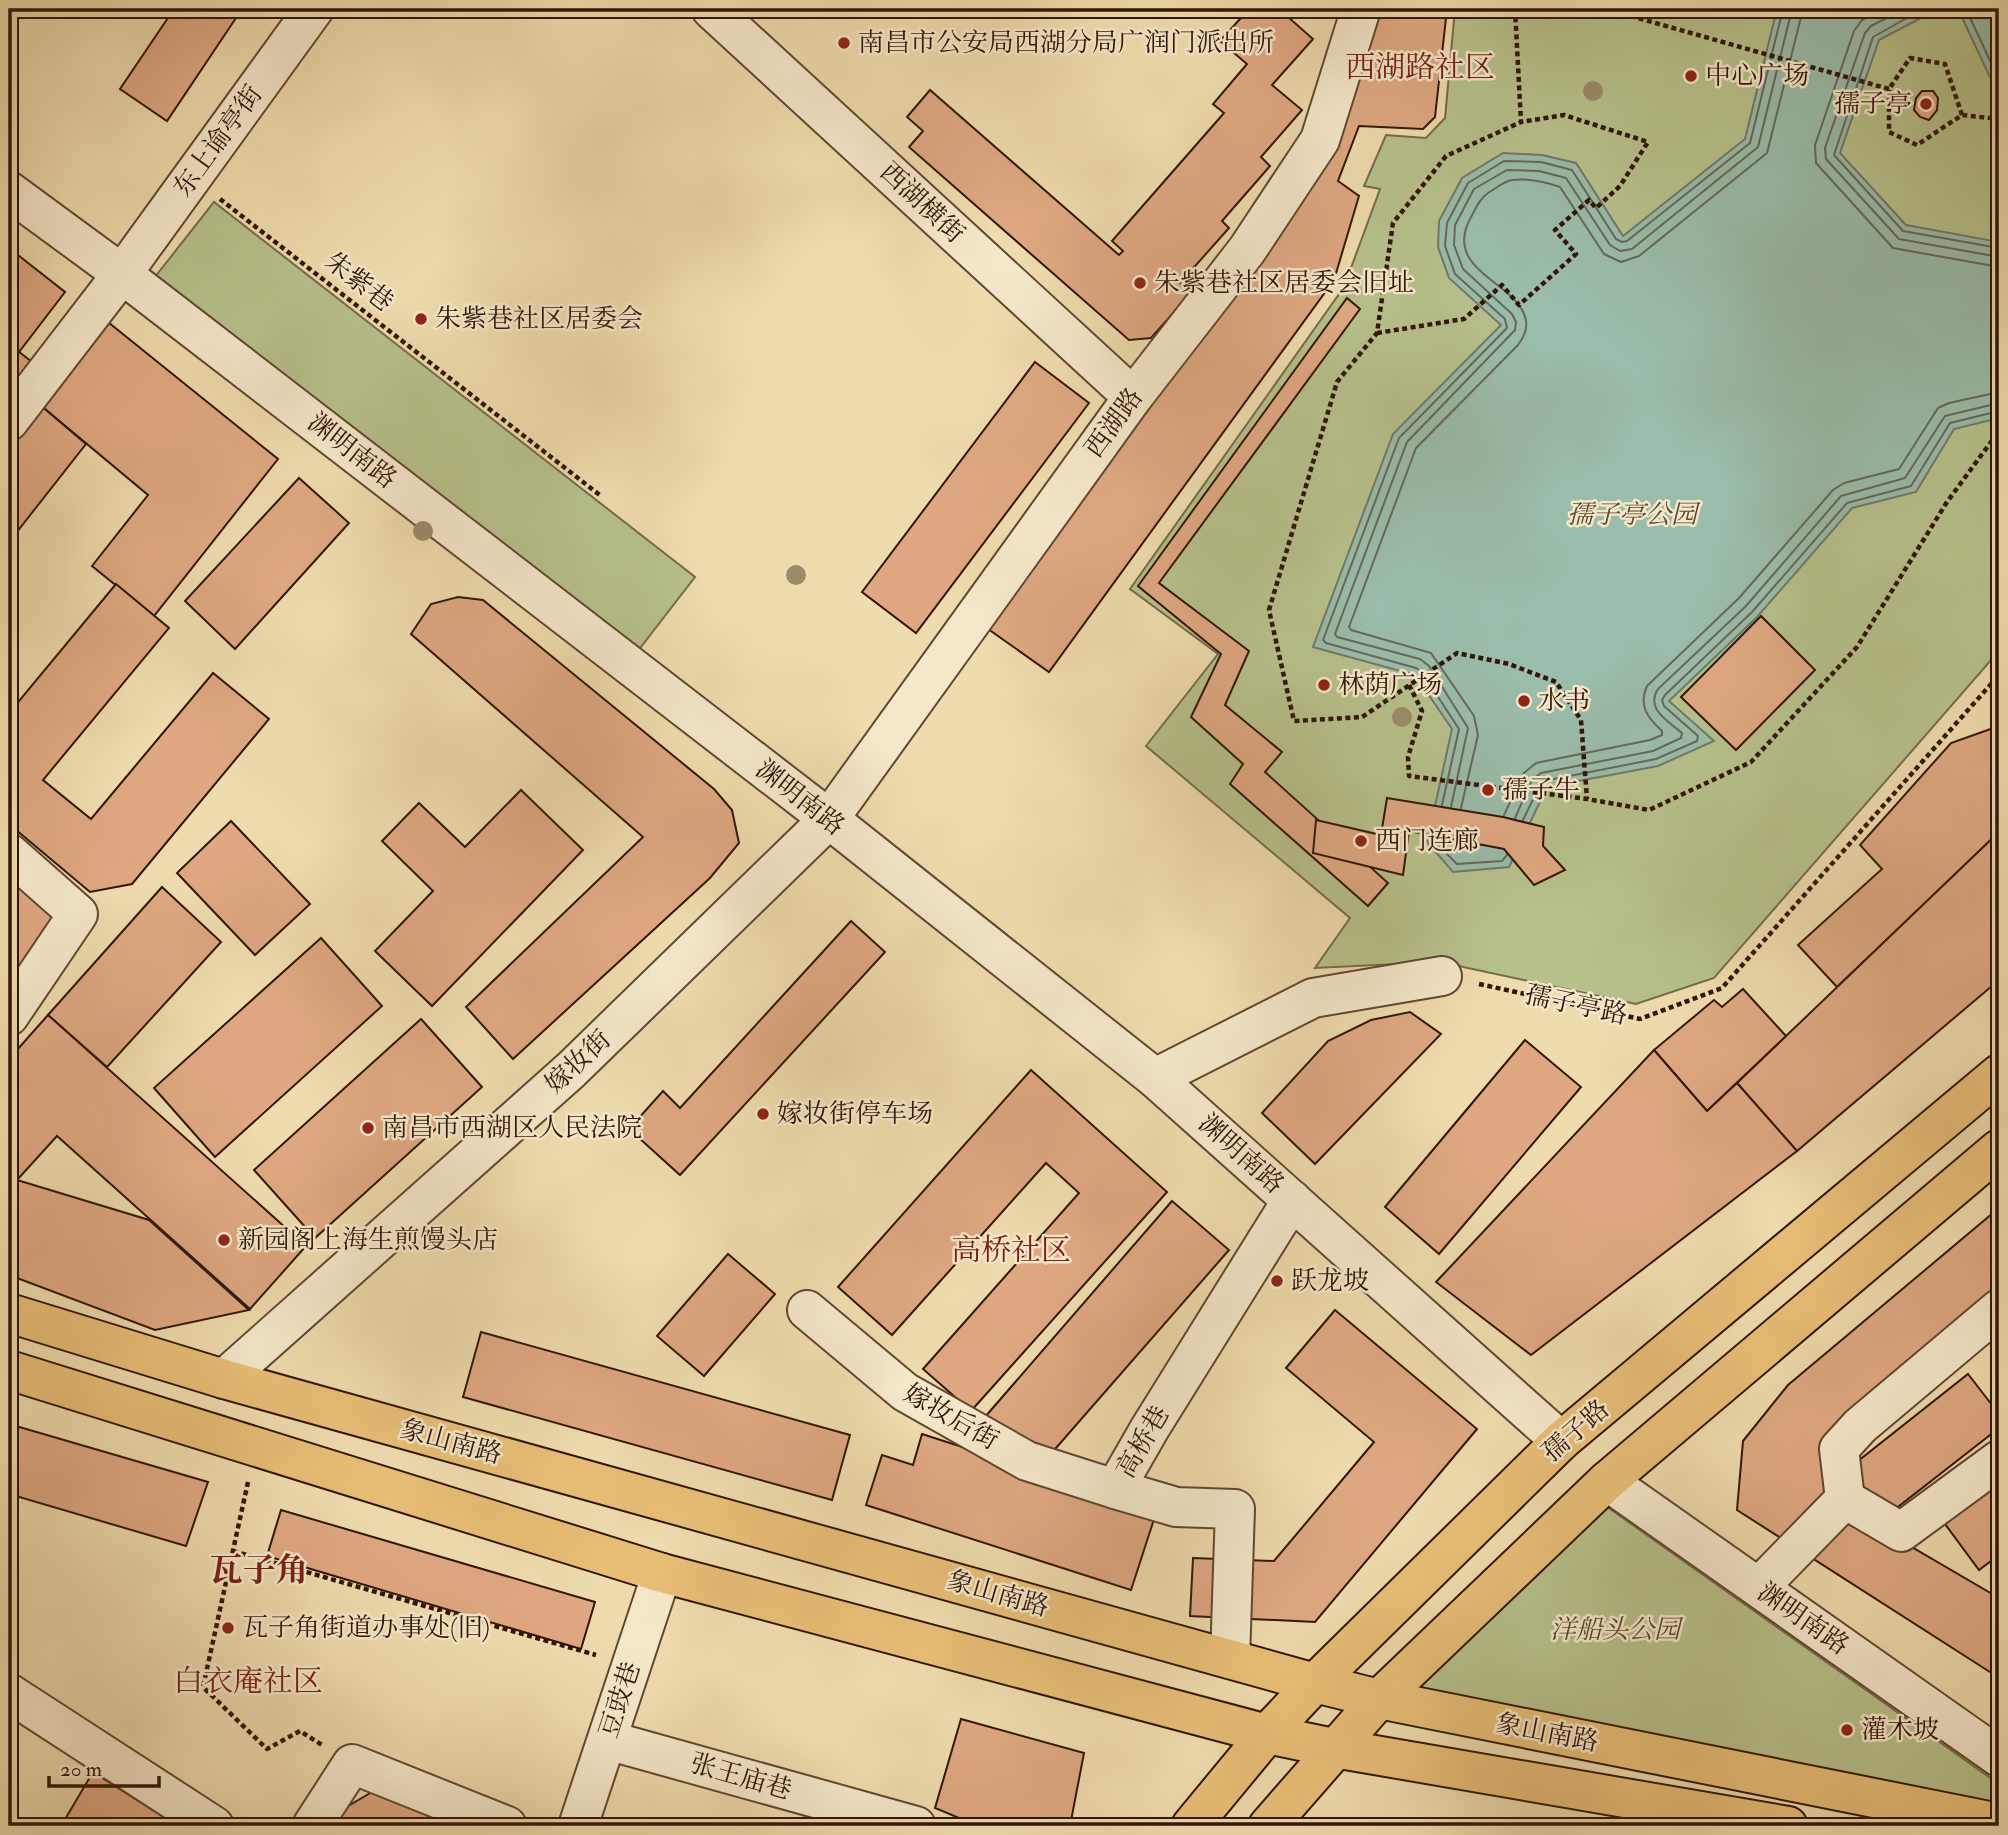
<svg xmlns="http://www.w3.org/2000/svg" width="2008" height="1835" viewBox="0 0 2008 1835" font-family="'IM FELL Double Pica','Noto Serif SC',serif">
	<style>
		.green { fill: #b7c18c; stroke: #746b4a; stroke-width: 2 }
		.water { fill: #9abcaa; stroke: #707969; stroke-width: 2 }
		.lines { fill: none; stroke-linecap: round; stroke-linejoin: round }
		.shore { stroke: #656859; stroke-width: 2 }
		.building { fill: #dfa882; stroke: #301508; stroke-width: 2 }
		.minor-casing { stroke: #604732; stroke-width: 42 }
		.major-casing { stroke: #301508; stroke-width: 42 }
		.path { stroke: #301508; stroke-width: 4.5; stroke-dasharray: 5 3.5; stroke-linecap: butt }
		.minor { stroke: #f5e8ca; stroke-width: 38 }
		.major { stroke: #e8be77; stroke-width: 38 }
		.tree { fill: #9c8b69 }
		.poi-dot { fill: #8f2418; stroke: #f5e8ca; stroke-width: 2.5 }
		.labels { text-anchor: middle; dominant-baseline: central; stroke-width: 5; stroke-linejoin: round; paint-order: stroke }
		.poi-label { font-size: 26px; fill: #301508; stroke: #f5e8ca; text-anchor: start }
		.street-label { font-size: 26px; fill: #301508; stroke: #f5e8ca }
		.park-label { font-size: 26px; font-style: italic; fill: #584930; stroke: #f5e8ca }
		.quarter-label { font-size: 30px; fill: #7a1f14; stroke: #f5e8ca }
		.district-label { font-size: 33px; font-weight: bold; fill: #7a1f14; stroke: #f5e8ca }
	</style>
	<rect width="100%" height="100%" fill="#efdcae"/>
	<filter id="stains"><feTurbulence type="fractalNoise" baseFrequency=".00286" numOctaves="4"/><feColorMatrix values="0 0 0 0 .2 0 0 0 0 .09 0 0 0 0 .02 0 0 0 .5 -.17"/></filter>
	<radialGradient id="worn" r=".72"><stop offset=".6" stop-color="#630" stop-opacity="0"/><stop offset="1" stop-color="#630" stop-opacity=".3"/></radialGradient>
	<g class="green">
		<path d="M1455,9H1999V651L1714,978L1636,1004L1440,962L1315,968L1350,918L1146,746L1218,654L1130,589L1344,287L1380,189L1364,186L1386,135L1426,138L1445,118Z"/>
		<path d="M214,202L695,577L637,652L155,277Z"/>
		<path d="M1603,1504L1999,1784V1805L1417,1688Z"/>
	</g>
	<g class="water">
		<path d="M1777,9H1938L1879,40L1840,153L1906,225L1999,242V418L1954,429L1916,492L1852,508L1757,617L1669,701L1714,741L1658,766L1547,787L1509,867L1453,872L1427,842L1452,729L1415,675L1313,647L1393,434L1501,325L1449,278L1438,247L1439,221L1462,178L1503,153L1542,155L1576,163L1623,236L1745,139Z"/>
		<path d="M1958,9H1999V84L1996,90Z"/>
	</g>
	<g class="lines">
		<g class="shore">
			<path d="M1882,9L1862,20L1854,31L1815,145L1816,163L1893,248L1999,267"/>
			<path d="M1904,9L1871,26L1865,33L1825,148L1826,159L1899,239L1999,257"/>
			<path d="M1923,9L1873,37L1834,155L1903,231L1999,248"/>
			<path d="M1966,9L1999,80"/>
			<path d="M1442,805L1459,729L1421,671L1416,668L1326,643L1323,640L1399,438L1507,328L1505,319L1455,274L1445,246L1447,223L1468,183L1504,161L1541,162L1572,170L1616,239L1622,242L1627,241L1750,143L1783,9"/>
			<path d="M1451,807L1468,728L1429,666L1420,659L1337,637L1335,634L1407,442L1515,330L1516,322L1512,314L1463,269L1454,245L1455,225L1474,189L1507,170L1539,171L1566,178L1610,245L1620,251L1632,249L1758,147L1792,9"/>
			<path d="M1461,808L1478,735L1474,716L1431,653L1351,630L1349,627L1416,448L1518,345C1525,336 1529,325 1524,314C1511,281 1444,269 1470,219C1475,210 1479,199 1488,193C1495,189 1504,181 1512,180C1527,178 1546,182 1560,187L1604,254L1621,262L1639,256L1767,153L1803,9"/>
			<path d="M1504,815L1524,773L1536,763L1650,740L1662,735V731C1648,718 1638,706 1647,686L1739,598L1833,490L1844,483L1899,469L1938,408L1949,403L1999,392"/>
			<path d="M1515,818L1532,780L1541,773L1653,751L1681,738L1682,733C1668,721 1645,709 1658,689L1746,606L1841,496L1905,478L1945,416L1999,403"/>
			<path d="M1523,820L1540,785L1544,781L1656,759L1697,741L1698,736L1664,706L1662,700L1665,695L1752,612L1847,503L1911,486L1950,423L1999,411"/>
			<path d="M1435,838V842L1457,864L1502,861L1507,855"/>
		</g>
	</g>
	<g class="building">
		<path d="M174,9H242L167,121L120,89Z"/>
		<path d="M1249,9H1279L1313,39L1272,85L1302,110L1261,157L1270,166L1222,221L1229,228L1180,283L1191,293L1151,338L1129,340L909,147L923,131L907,117L930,90L1119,255L1123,251L1112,241L1224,113L1213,104L1247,64L1220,41Z"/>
		<path d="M1375,9H1447L1435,117L1423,129L1359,126L1338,181L1359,196L1334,280L1049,672L981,624L1165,379Z"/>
		<path d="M1922,91H1933L1938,98L1937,110L1929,120L1920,117L1914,110L1916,98Z"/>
		<path d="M9,248L65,292L19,352L9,344Z"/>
		<path d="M1347,298L1360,309L1159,583L1249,651L1225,705L1282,752L1265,772L1388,883L1368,906L1230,784L1243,764L1191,717L1221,654L1138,586Z"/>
		<path d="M98,314L278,459L154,616L92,566L148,495L33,399Z"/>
		<path d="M9,344L37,366L9,402Z"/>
		<path d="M1035,362L1089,403L916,633L862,592Z"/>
		<path d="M33,399L86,444L9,542V430Z"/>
		<path d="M299,478L349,523L235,649L185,601Z"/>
		<path d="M116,584L169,628L43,780L91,819L213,673L269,719L132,884L90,892L9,824V713Z"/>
		<path d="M458,597L483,600L714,789L732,810L739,843L710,878L513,1059L466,1007L643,837L411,634L431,604Z"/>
		<path d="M1761,616L1815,670L1736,750L1681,697Z"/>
		<path d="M1999,726V832L1837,987L1798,945L1882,869L1860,845L1951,743Z"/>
		<path d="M521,790L583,850L432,1006L375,951L433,891L382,841L419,803L465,847Z"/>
		<path d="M1387,798L1503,817L1544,827L1543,846L1565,870L1534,885L1504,849L1409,831L1403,875L1313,853L1316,820L1381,835Z"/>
		<path d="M231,821L310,904L255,955L177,873Z"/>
		<path d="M1999,832V980L1797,1151L1737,1083Z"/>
		<path d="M9,876L63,921L9,988Z"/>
		<path d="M162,887L221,942L107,1067L48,1015Z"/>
		<path d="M851,921L885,952L680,1175L629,1129L663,1091L680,1108Z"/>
		<path d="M321,938L382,1006L215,1157L154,1088Z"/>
		<path d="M1743,989L1786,1036L1707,1111L1654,1050L1714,1000L1722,1007Z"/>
		<path d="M1410,1012L1441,1034L1315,1164L1262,1113L1328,1041L1371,1020Z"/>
		<path d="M48,1015L306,1246L250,1309L57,1136L17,1180L149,1220L249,1310L155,1330L9,1275V1059Z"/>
		<path d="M421,1019L482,1087L315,1238L254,1170Z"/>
		<path d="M1525,1040L1581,1087L1439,1254L1385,1207Z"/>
		<path d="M1654,1050L1707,1111L1737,1083L1797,1151L1531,1355L1436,1282Z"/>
		<path d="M1031,1070L1167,1192L971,1411L923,1369L1079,1193L1046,1163L892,1335L838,1287Z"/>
		<path d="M1172,1201L1229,1250L1042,1464L985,1417Z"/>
		<path d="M1999,1208V1300L1826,1442L1833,1501L1999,1598V1665L1993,1674L1737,1510L1743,1441L1788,1385Z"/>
		<path d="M728,1254L775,1294L704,1376L657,1336Z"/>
		<path d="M1335,1310L1477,1429L1315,1622L1190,1616L1193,1558L1274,1561L1374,1442L1286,1368Z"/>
		<path d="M481,1332L850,1435L832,1500L463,1397Z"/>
		<path d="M1968,1374L1999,1414V1428L1885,1517L1848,1469Z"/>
		<path d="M9,1424L208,1482L186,1546L9,1494Z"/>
		<path d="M922,1434L1157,1510L1131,1590L866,1505L882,1455L913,1465Z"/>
		<path d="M1999,1483V1555L1979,1570L1945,1524Z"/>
		<path d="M281,1510L595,1602L581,1649L267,1556Z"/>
		<path d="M961,1719L1084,1753L1070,1826H978L935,1808Z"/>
		<path d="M93,1772L178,1826H61Z"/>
		<path d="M372,1792L464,1826H329L338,1812Z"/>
	</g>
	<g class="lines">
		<g class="minor-casing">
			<g id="minor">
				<path d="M711,9L1133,397"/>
				<path d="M9,191L122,274L829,819L1155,1078L1561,1441"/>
				<path d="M9,421L122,274L314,9"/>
				<path d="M9,853L78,914L9,1016"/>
				<path d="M1155,1078L1313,998L1442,976"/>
				<path d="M807,1310L905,1392L1027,1461L1115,1489"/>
				<path d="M224,1379L571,1070L829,819L1133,397L1247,250L1320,140L1361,9"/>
				<path d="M1607,1481L1999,1757"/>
				<path d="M1845,1499L1901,1532L1999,1460"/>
				<path d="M1759,1587L1845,1499L1839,1449L1860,1426L1999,1309"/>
				<path d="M1230,1659L1235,1509L1176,1507L1115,1489L1150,1428L1292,1200"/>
				<path d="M9,1693L214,1826"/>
				<path d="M607,1740L916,1826"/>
				<path d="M312,1826L352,1764L507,1826"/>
				<path d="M578,1826L662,1573"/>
			</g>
		</g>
		<g class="major-casing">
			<g id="major">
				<path d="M9,1313L224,1379L1315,1683L1379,1699L1999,1823"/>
				<path d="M9,1370L662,1573L1267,1734L1334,1748L1788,1826"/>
				<path d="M1191,1826L1267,1734L1315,1683L1561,1441L1999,1074"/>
				<path d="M1268,1826L1379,1699L1607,1481L1999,1149"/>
			</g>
		</g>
		<g class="path">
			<path d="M1515,9L1521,122L1446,156L1393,223L1377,333L1337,382L1269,610L1294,721L1362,717L1457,653L1509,664L1556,682L1581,720L1587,799"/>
			<path d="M1606,9L1889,89"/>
			<path d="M1962,115L1945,64L1910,58L1889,89V132L1917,145L1962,115L1999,119"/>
			<path d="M220,199L601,496"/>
			<path d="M1377,333L1464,319L1502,285L1519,305L1576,254L1555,230L1589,200L1596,208L1620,186L1648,142L1564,115L1521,122"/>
			<path d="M1409,685L1422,711L1408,757L1409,776L1587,799L1649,810L1751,762L1857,647L1947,502L1999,431"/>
			<path d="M1479,984L1640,1019L1722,988L1999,675"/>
			<path d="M248,1482L203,1687L267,1749L300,1731L322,1745"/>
			<path d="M233,1551L596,1655"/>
		</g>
		<use href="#minor" class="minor"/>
		<use href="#major" class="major"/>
	</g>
	<g class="tree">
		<circle cx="1593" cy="91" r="10"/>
		<circle cx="423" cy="531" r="10"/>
		<circle cx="796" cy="575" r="10"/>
		<circle cx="1402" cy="717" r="10"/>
	</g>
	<g class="poi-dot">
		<circle cx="844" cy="43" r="7"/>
		<circle cx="1691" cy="76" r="7"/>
		<circle cx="1926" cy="104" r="7"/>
		<circle cx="1140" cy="283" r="7"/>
		<circle cx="421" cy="319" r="7"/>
		<circle cx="1324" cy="685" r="7"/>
		<circle cx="1524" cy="701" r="7"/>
		<circle cx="1488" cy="790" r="7"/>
		<circle cx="1361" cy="841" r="7"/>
		<circle cx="763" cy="1114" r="7"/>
		<circle cx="368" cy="1128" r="7"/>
		<circle cx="224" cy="1240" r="7"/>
		<circle cx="1277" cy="1281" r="7"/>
		<circle cx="228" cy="1628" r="7"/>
		<circle cx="1847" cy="1730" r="7"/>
	</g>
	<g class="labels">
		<g class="poi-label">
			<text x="858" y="43">南昌市公安局西湖分局广润门派出所</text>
			<text x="1705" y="76">中心广场</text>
			<text x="1912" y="104" text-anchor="end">孺子亭</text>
			<text x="1154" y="283">朱紫巷社区居委会旧址</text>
			<text x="435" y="319">朱紫巷社区居委会</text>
			<text x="1338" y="685">林荫广场</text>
			<text x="1538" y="701">水书</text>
			<text x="1502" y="790">孺子牛</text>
			<text x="1375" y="841">西门连廊</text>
			<text x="777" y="1114">嫁妆街停车场</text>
			<text x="382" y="1128">南昌市西湖区人民法院</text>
			<text x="238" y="1240">新园阁上海生煎馒头店</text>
			<text x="1291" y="1281">跃龙坡</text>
			<text x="242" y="1628">瓦子角街道办事处(旧)</text>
			<text x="1861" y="1730">灌木坡</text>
		</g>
		<g class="street-label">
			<text transform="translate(218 141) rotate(-54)">东上谕亭街</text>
			<text transform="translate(922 203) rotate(43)">西湖横街</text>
			<text transform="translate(359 282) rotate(38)">朱紫巷</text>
			<text transform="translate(1114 423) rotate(-54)">西湖路</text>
			<text transform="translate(352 451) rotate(38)">渊明南路</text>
			<text transform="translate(800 798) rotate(38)">渊明南路</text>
			<text transform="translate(1576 1005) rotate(12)">孺子亭路</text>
			<text transform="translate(578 1062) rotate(-43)">嫁妆街</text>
			<text transform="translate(1241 1154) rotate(42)">渊明南路</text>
			<text transform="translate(951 1417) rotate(30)">嫁妆后街</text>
			<text transform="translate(1576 1431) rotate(-41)">孺子路</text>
			<text transform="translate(451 1442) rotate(15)">象山南路</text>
			<text transform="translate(1143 1442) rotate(-60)">高桥巷</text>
			<text transform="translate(998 1594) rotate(16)">象山南路</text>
			<text transform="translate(1803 1619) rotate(35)">渊明南路</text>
			<text transform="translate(620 1700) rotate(-72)">豆豉巷</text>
			<text transform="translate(1547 1733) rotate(11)">象山南路</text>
			<text transform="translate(741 1777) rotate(16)">张王庙巷</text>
		</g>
		<g class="park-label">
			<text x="1632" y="515">孺子亭公园</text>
			<text x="1615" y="1630">洋船头公园</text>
		</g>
		<g class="quarter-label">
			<text x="1420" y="67">西湖路社区</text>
			<text x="1011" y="1250">高桥社区</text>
			<text x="248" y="1681">白衣庵社区</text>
		</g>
		<g class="district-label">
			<text x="259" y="1570">瓦子角</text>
		</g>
	</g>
	<rect width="2008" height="1835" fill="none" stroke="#efdcae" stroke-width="35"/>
	<rect x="10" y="10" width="1987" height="1814" fill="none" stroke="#301508" stroke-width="3.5"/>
	<rect x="18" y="18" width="1973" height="1800" fill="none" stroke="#301508" stroke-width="2"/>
	<path d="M49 1776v10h110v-10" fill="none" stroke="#301508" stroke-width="3.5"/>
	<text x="60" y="1776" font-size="21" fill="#301508" stroke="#f5e8ca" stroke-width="5" paint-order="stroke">20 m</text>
	<rect width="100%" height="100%" filter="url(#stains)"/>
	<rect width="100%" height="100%" fill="url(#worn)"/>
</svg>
